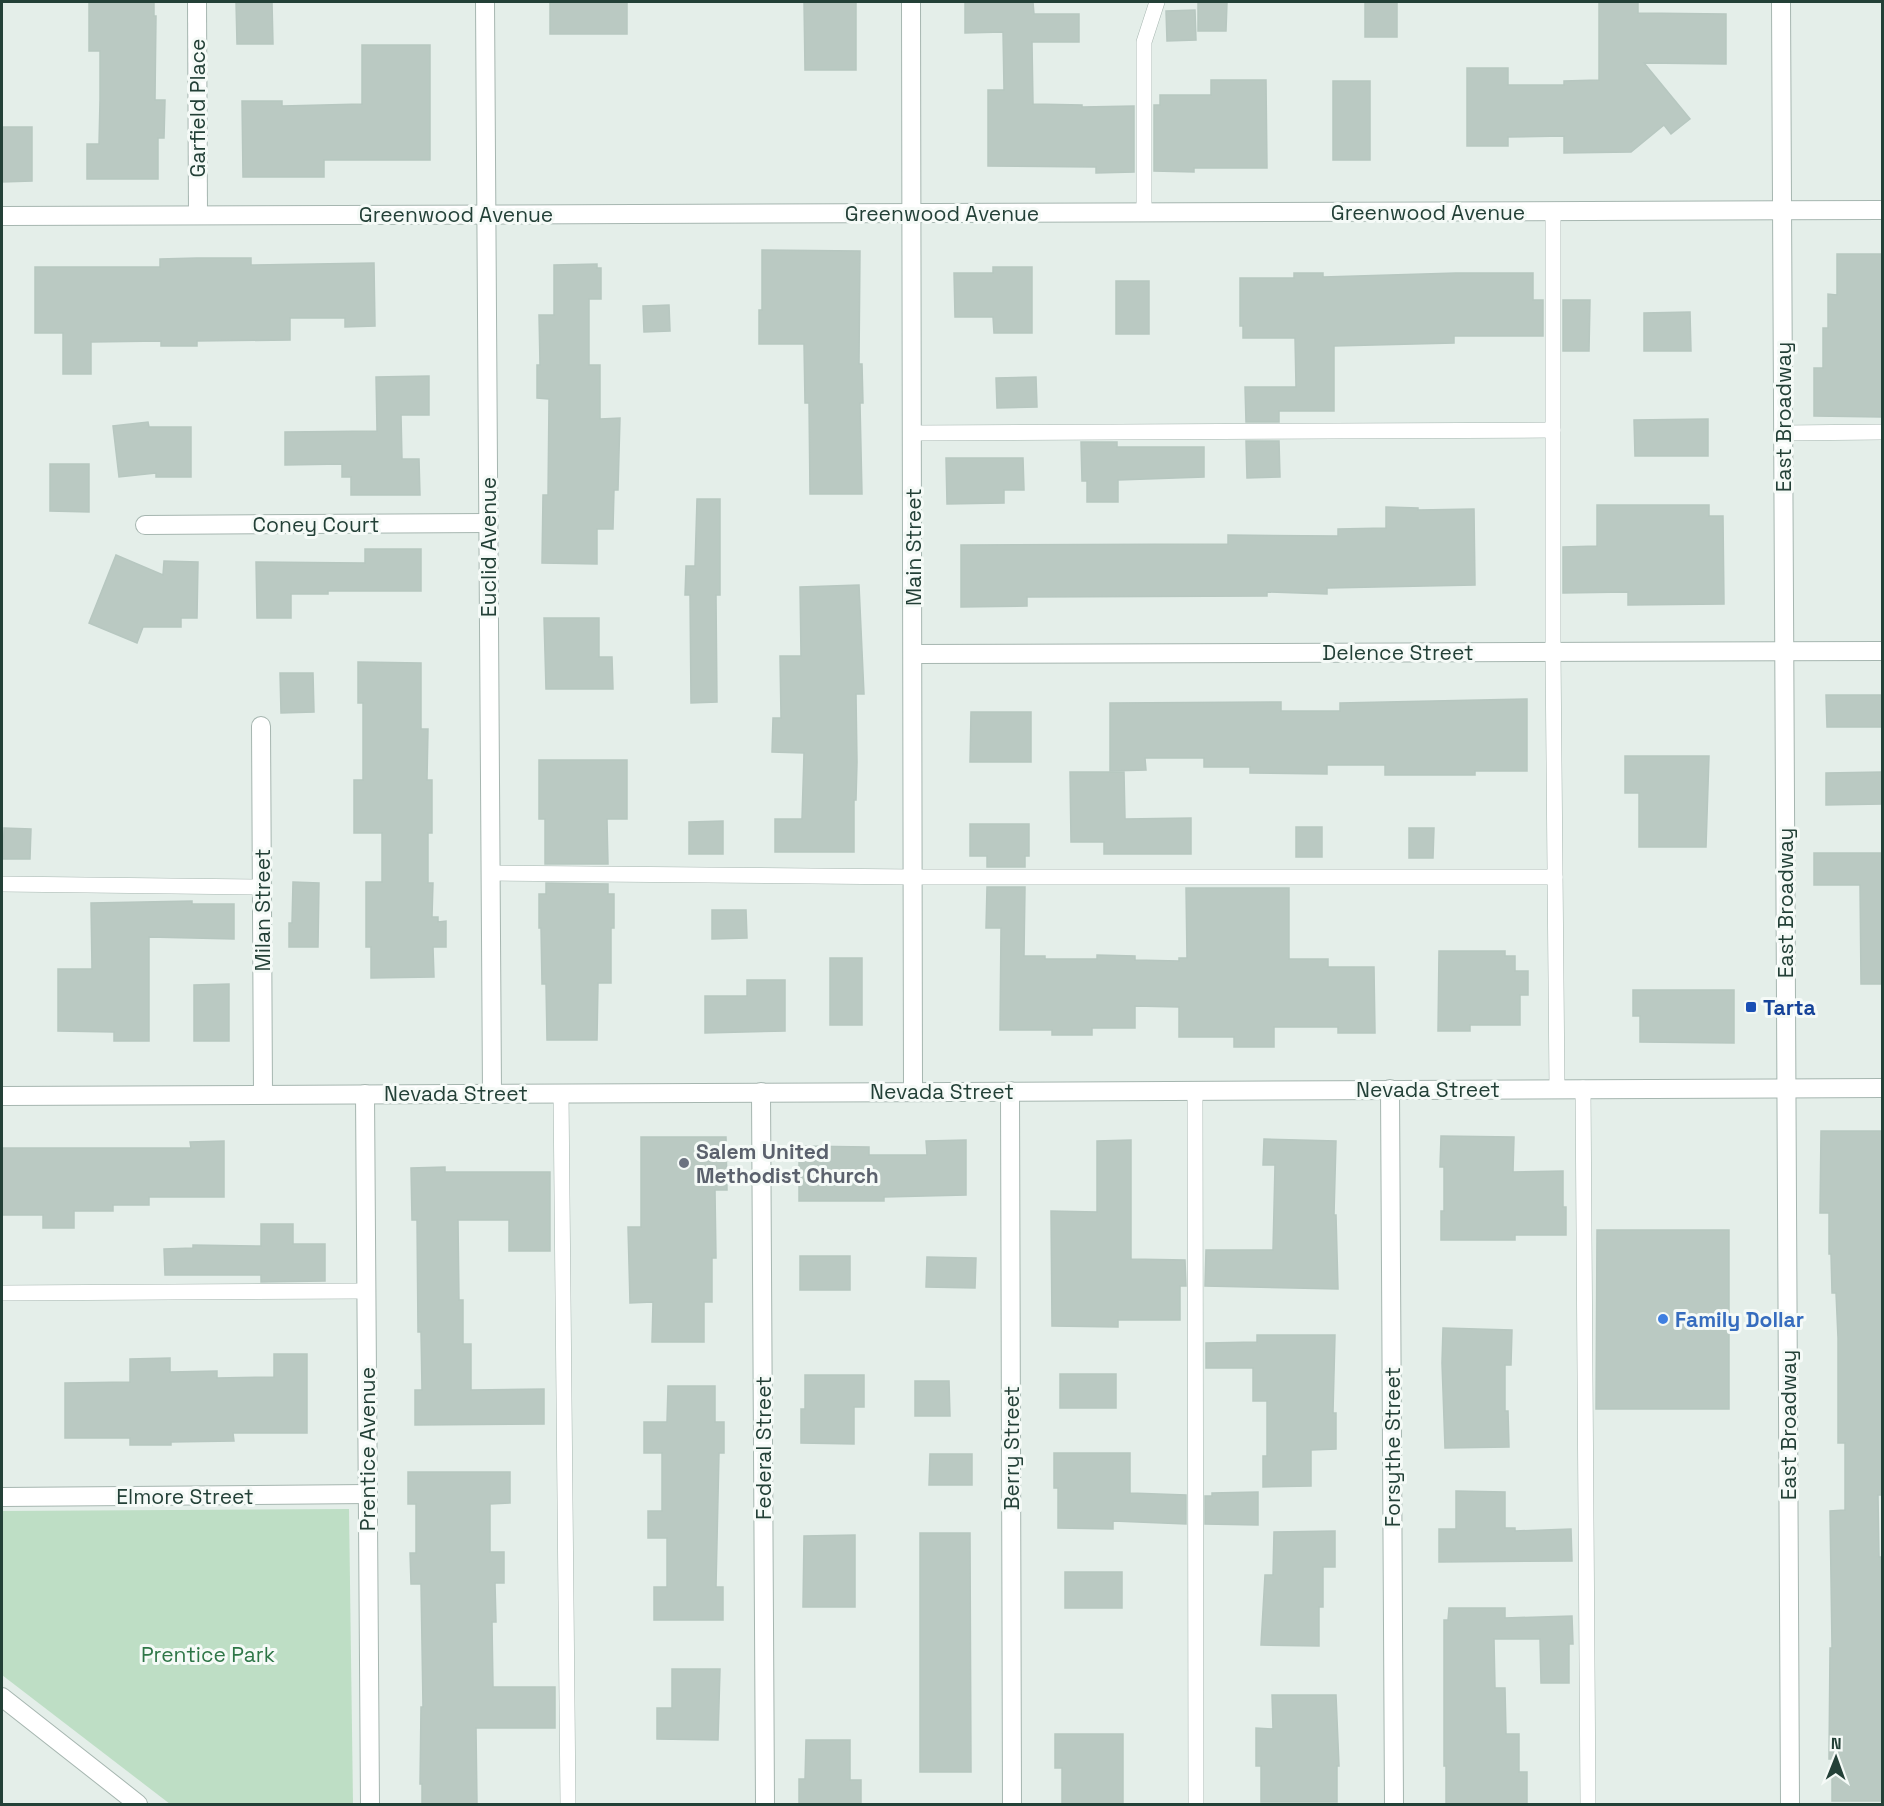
<svg xmlns="http://www.w3.org/2000/svg" width="1884" height="1806" viewBox="0 0 1884 1806" font-family="'Space Grotesk',sans-serif">
	<style>
		.green { fill: #bedec5 }
		.building { fill: #bac9c2; stroke: #b7c7c0; stroke-width: 1.5 }
		.lines { fill: none; stroke-linecap: round; stroke-linejoin: round }
		.service-casing { stroke: #a6b6b0; stroke-width: 16 }
		.minor-casing { stroke: #a6b6b0; stroke-width: 20 }
		.tertiary-casing { stroke: #a6b6b0; stroke-width: 20 }
		.service { stroke: #fff; stroke-width: 15 }
		.minor { stroke: #fff; stroke-width: 18 }
		.tertiary { stroke: #fff; stroke-width: 18 }
		.transit-dot { fill: #1a4fb4; stroke: #f5faf7; stroke-width: 2 }
		.worship-dot { fill: #6b7280; stroke: #f5faf7; stroke-width: 2 }
		.shop-dot { fill: #3f7fe0; stroke: #f5faf7; stroke-width: 2 }
		.labels { text-anchor: middle; dominant-baseline: central; stroke-width: 6; stroke-linejoin: round; paint-order: stroke }
		.street-label { font-size: 21px; fill: #234037; stroke: #f5faf7 }
		.transit-label { font-size: 21px; font-weight: bold; fill: #164399; stroke: #f5faf7; text-anchor: start }
		.worship-label { font-size: 21px; font-weight: bold; fill: #5b616d; stroke: #f5faf7; text-anchor: start }
		.shop-label { font-size: 21px; font-weight: bold; fill: #366cbe; stroke: #f5faf7; text-anchor: start }
		.park-label { font-size: 21px; fill: #2e7647; stroke: #f5faf7 }
	</style>
	<rect width="100%" height="100%" fill="#e4eee9"/>
	<path class="green" d="M349,1509L353,1804H170L2,1675V1511Z"/>
	<g class="building">
		<path d="M89,2H154V16H156L155,100H165L164,138H158V179H87V144H99L100,100V51H89Z"/>
		<path d="M236,2H272L273,44H237Z"/>
		<rect x="550" y="2" width="77" height="32"/>
		<path d="M804,2H856V70H805Z"/>
		<path d="M965,2H1033L1034,14H1079V42H1032L1033,104L1082,105V107L1134,106V172L1096,173V167L988,166V90H1004L1003,32L965,33Z"/>
		<path d="M1198,2H1227L1226,31H1198Z"/>
		<rect x="1365" y="2" width="32" height="35"/>
		<path d="M1599,2H1638V13L1726,14V64L1644,63L1690,119L1671,134L1664,125L1631,152L1564,153V136L1508,137V146H1467V68H1508V85H1564V81L1599,80Z"/>
		<path d="M1195,10L1196,40L1167,41L1166,11Z"/>
		<path d="M362,45H430V160H324V177H243L242,101H282V106L362,104Z"/>
		<path d="M1211,80H1266L1267,168H1194V172L1154,171V105H1160V95H1211Z"/>
		<rect x="1333" y="81" width="37" height="79"/>
		<path d="M2,127H32V181L2,182Z"/>
		<path d="M762,250L860,251L859,364H862L863,403H860L862,494H810L809,403H805L804,344H759V310H762Z"/>
		<path d="M1837,254H1882V417L1814,416V368H1823V328H1828V294L1837,295Z"/>
		<path d="M197,258H251V265L374,263L375,326L345,327V318H290V340L197,341V346H161V341L91,342V374H63V333H35V267H160V259Z"/>
		<path d="M597,264V268H601V299H589V365H600V419L620,418L618,490H614L613,529H597V564L542,563L543,495H548L549,399L537,398V365H540L539,315H554V265Z"/>
		<path d="M993,267H1032V333H994L993,317H955L954,273H993Z"/>
		<path d="M1294,273H1323V277L1456,273H1533V300H1543V336H1454V343L1334,346V411H1279V422H1246L1245,387H1296L1295,338H1243V326H1240V278H1294Z"/>
		<rect x="1116" y="281" width="33" height="53"/>
		<path d="M1563,300H1590L1589,351H1563Z"/>
		<path d="M669,305L670,331L644,332L643,306Z"/>
		<path d="M1690,312L1691,351H1644V313Z"/>
		<path d="M429,376V415H401L402,459H419L420,495H351V477H342V464L285,465V432L377,431L376,377Z"/>
		<path d="M1036,377L1037,407L997,408L996,378Z"/>
		<path d="M1708,419V456H1635L1634,420Z"/>
		<path d="M148,422L149,427H191V477H156V473L119,477L113,426Z"/>
		<path d="M1246,441H1279L1280,477L1247,478Z"/>
		<path d="M1081,442H1117V447H1204V477L1118,480V502H1087V481H1082Z"/>
		<path d="M946,458H1023L1024,490H1004V503L947,504Z"/>
		<path d="M50,464H89V512L50,511Z"/>
		<path d="M697,499H720V595H716L717,702L691,703L690,595H685L686,566H695Z"/>
		<path d="M1597,505H1709V516H1723L1724,604L1628,605V592L1563,593V547L1597,546Z"/>
		<path d="M1386,507L1418,508V510L1474,509L1475,585L1327,588V594L1267,592V596L1027,597V606L961,607V545L1228,544V535L1338,536V529L1386,528Z"/>
		<path d="M365,549H421V591H328V594H291V618H257L256,562L365,563Z"/>
		<path d="M116,555L163,575L164,561L198,562L197,618H181V627H143L137,643L89,623Z"/>
		<path d="M859,585L864,694H856L857,762L856,800H854V852H775V819H802L804,753L772,752L773,718H781L780,656H801L800,587Z"/>
		<path d="M544,618H599V657H612L613,689H546Z"/>
		<path d="M358,662L421,663V729H428L427,780H432V833H428V883H433L432,917H438V922L446,921V947H433L434,977L371,978V947H366V882H382V833H354V780H363V703H358Z"/>
		<path d="M280,673H313L314,712L281,713Z"/>
		<path d="M1826,695H1882V727H1827Z"/>
		<path d="M1527,699V771H1475V775H1385V765H1327V774L1250,773V767H1204V758H1145L1146,770L1110,771V703L1281,702V711H1340V703Z"/>
		<path d="M971,712H1031V762H970Z"/>
		<path d="M1625,756H1709L1706,847H1639V793H1625Z"/>
		<path d="M539,760H627V819H607L608,864H545V819H539Z"/>
		<path d="M1070,772H1124L1125,819L1191,818V854H1104V842H1071Z"/>
		<path d="M1882,772V804L1826,805V773Z"/>
		<path d="M723,821V854H689V822Z"/>
		<path d="M970,824H1029V856H1025V867H987V856H970Z"/>
		<rect x="1296" y="827" width="26" height="30"/>
		<path d="M4,828L31,829L30,859H3Z"/>
		<path d="M1409,828H1434L1433,858H1409Z"/>
		<path d="M1814,853H1882V984H1861L1860,885H1814Z"/>
		<path d="M293,882L319,883L318,947H289V923H292Z"/>
		<path d="M546,883L608,884V894H614V928H611V983H598L597,1040H547L546,984H542L541,928H539V894H546Z"/>
		<path d="M987,887H1025L1024,956H1045V959H1097V955L1135,956V960L1179,961V958H1187L1186,888H1289V959H1328V967H1374L1375,1033H1338V1027H1274V1047H1234V1037H1179V1007L1135,1006V1028H1092V1035H1052V1030H1000L1001,928H986Z"/>
		<path d="M192,901V904H234V939L149,937V1041H114V1032L58,1031V969H92L91,903Z"/>
		<path d="M712,910H746L747,938L712,939Z"/>
		<path d="M1439,951H1505V956H1515V971H1528V995H1520V1025H1470V1031H1438Z"/>
		<rect x="830" y="958" width="32" height="67"/>
		<path d="M747,980H785V1031L705,1033V996H747Z"/>
		<path d="M229,984V1041H194V985Z"/>
		<path d="M1633,990H1734V1043L1640,1042V1016H1633Z"/>
		<path d="M1821,1131H1882V1495H1878L1879,1557H1882V1801H1832V1759H1829L1830,1648H1832L1830,1511L1845,1510V1443H1838V1338L1836,1293H1832L1831,1254H1829V1213H1820Z"/>
		<path d="M1441,1136L1514,1137L1513,1172L1563,1171V1207H1566V1235H1515V1240H1441V1211H1444V1167H1440Z"/>
		<path d="M641,1137H726L727,1190H715L716,1258H712V1302H704V1342H652L653,1302L630,1303L628,1227H641Z"/>
		<path d="M1264,1139L1336,1141L1334,1215H1336L1338,1289L1205,1286L1206,1250H1273L1275,1165H1263Z"/>
		<path d="M966,1140V1195L884,1197V1201H799V1146L869,1147V1155H927L926,1141Z"/>
		<path d="M1131,1140V1259L1185,1260L1186,1286H1180V1320H1118V1327L1052,1326L1051,1211L1097,1212V1141Z"/>
		<path d="M224,1141V1197H149V1205H113V1211H74V1228H43V1215H2V1148H191L190,1142Z"/>
		<path d="M445,1167V1172H550V1251H509V1220H458L459,1300H463V1344H471V1390L544,1389V1424L415,1425V1390H422L421,1332H418L417,1220H412L411,1168Z"/>
		<path d="M261,1224H293V1244H325V1281L261,1282V1275H165L164,1249L193,1248V1245L261,1246Z"/>
		<path d="M1597,1230H1729V1409H1596Z"/>
		<rect x="800" y="1256" width="50" height="34"/>
		<path d="M927,1257L976,1258L975,1288L926,1287Z"/>
		<path d="M1443,1328L1512,1330L1511,1365H1505V1411H1508L1509,1447L1445,1448L1442,1363Z"/>
		<path d="M1257,1335H1335L1333,1413H1336V1449L1311,1450V1486L1263,1487V1456H1267V1401H1253V1368H1206V1343L1257,1342Z"/>
		<path d="M274,1354H307V1433H233L234,1441L171,1442V1445H130V1438H65V1383L130,1382V1359L170,1358V1372L217,1371V1378L274,1377Z"/>
		<rect x="1060" y="1374" width="56" height="34"/>
		<path d="M805,1375H864V1407H854V1444L801,1443V1409H805Z"/>
		<path d="M915,1381H949L950,1416H915Z"/>
		<path d="M668,1386H715V1422H724V1453H719L716,1587H723V1620H654V1587H667V1538H648V1511H662V1453H644V1422H667Z"/>
		<path d="M1054,1453H1130V1493L1186,1495V1524L1113,1521V1529L1058,1528V1488H1054Z"/>
		<path d="M930,1454H972V1485H929Z"/>
		<path d="M408,1472H510V1503L490,1504V1552H504V1583H495L496,1622H492L493,1687H555V1728H476L477,1804H422V1784H420L421,1707H423L421,1584H411L410,1553H416V1504H408Z"/>
		<path d="M1456,1491L1505,1492V1528H1515V1531L1571,1529L1572,1561L1439,1562V1529H1456Z"/>
		<path d="M1258,1492V1525L1205,1524V1496H1212V1493Z"/>
		<path d="M1335,1531V1567H1323V1607H1319V1646L1261,1645L1265,1575H1273L1274,1532Z"/>
		<path d="M920,1533H970L971,1772H920Z"/>
		<path d="M855,1535V1607H803L804,1536Z"/>
		<rect x="1065" y="1572" width="57" height="36"/>
		<path d="M1449,1608H1505V1618L1572,1616L1573,1644H1569V1683H1541L1540,1639H1494L1495,1688H1505L1506,1734H1519V1772H1527V1804H1446V1766H1444V1620H1448Z"/>
		<path d="M672,1669H720L718,1740L657,1739V1708H672Z"/>
		<path d="M1272,1695H1336L1339,1766H1337V1802H1261V1766H1256V1728L1273,1729Z"/>
		<path d="M1055,1734H1123V1804H1062V1768H1055Z"/>
		<path d="M806,1740H850V1780H861V1804H799V1779H805Z"/>
	</g>
	<g class="lines">
		<g class="service-casing">
			<g id="service">
				<path d="M1553,211V652L1557,1089"/>
				<path d="M1144,212V42L1157,2"/>
				<path d="M912,433L1553,430"/>
				<path d="M1783,433L1882,432"/>
				<path d="M491,873L913,877H1555"/>
				<path d="M2,884L262,887"/>
				<path d="M1583,1088L1588,1804"/>
				<path d="M1195,1090L1196,1804"/>
				<path d="M561,1093L568,1804"/>
				<path d="M2,1293L366,1291"/>
			</g>
		</g>
		<g class="minor-casing">
			<g id="minor">
				<path d="M197,2L198,215"/>
				<path d="M485,2L492,1093"/>
				<path d="M911,2L913,1092"/>
				<path d="M2,216L1882,210"/>
				<path d="M145,525L488,523"/>
				<path d="M913,654L1882,651"/>
				<path d="M261,726L263,1094"/>
				<path d="M1390,1089L1394,1804"/>
				<path d="M1010,1091L1012,1804"/>
				<path d="M761,1092L765,1804"/>
				<path d="M365,1094L370,1804"/>
				<path d="M2,1497L368,1494"/>
				<path d="M2,1697L138,1804"/>
			</g>
		</g>
		<g class="tertiary-casing">
			<g id="tertiary">
				<path d="M1781,2L1790,1804"/>
				<path d="M2,1096L1882,1088"/>
			</g>
		</g>
		<use href="#service" class="service"/>
		<use href="#minor" class="minor"/>
		<use href="#tertiary" class="tertiary"/>
	</g>
	<rect class="transit-dot" x="1745" y="1001" width="12" height="12" rx="3"/>
	<circle class="worship-dot" cx="684" cy="1163" r="6"/>
	<circle class="shop-dot" cx="1663" cy="1319" r="6"/>
	<g class="labels">
		<g class="street-label">
			<text transform="translate(197 108) rotate(-90)">Garfield Place</text>
			<text x="1428" y="212">Greenwood Avenue</text>
			<text x="942" y="213">Greenwood Avenue</text>
			<text x="456" y="214">Greenwood Avenue</text>
			<text transform="translate(1783 417) rotate(-90)">East Broadway</text>
			<text x="316" y="524">Coney Court</text>
			<text transform="translate(488 547) rotate(-90)">Euclid Avenue</text>
			<text transform="translate(913 547) rotate(-90)">Main Street</text>
			<text x="1398" y="652">Delence Street</text>
			<text transform="translate(1785 903) rotate(-90)">East Broadway</text>
			<text transform="translate(262 910) rotate(-90)">Milan Street</text>
			<text x="1428" y="1089">Nevada Street</text>
			<text x="942" y="1091">Nevada Street</text>
			<text x="456" y="1093">Nevada Street</text>
			<text transform="translate(1788 1425) rotate(-90)">East Broadway</text>
			<text transform="translate(1392 1447) rotate(-90)">Forsythe Street</text>
			<text transform="translate(763 1448) rotate(-90)">Federal Street</text>
			<text transform="translate(1011 1448) rotate(-90)">Berry Street</text>
			<text transform="translate(367 1449) rotate(-90)">Prentice Avenue</text>
			<text x="185" y="1496">Elmore Street</text>
		</g>
		<g class="transit-label">
			<text x="1763" y="1007">Tarta</text>
		</g>
		<g class="worship-label">
			<text x="696" y="1151">Salem United<tspan x="696" dy="24">Methodist Church</tspan></text>
		</g>
		<g class="shop-label">
			<text x="1675" y="1319">Family Dollar</text>
		</g>
		<g class="park-label">
			<text x="208" y="1654">Prentice Park</text>
		</g>
	</g>
	<rect width="1884" height="1806" fill="none" stroke="#234037" stroke-width="6"/>
	<g transform="translate(1836 1758) rotate(1)" stroke="#f5faf7" stroke-width="4.5" paint-order="stroke">
	<path d="M0-4.5L10 22L0 15L-10 22Z" fill="#234037"/>
	<text y="-9" font-size="16" font-weight="bold" text-anchor="middle" fill="#234037">N</text>
	</g>
</svg>
